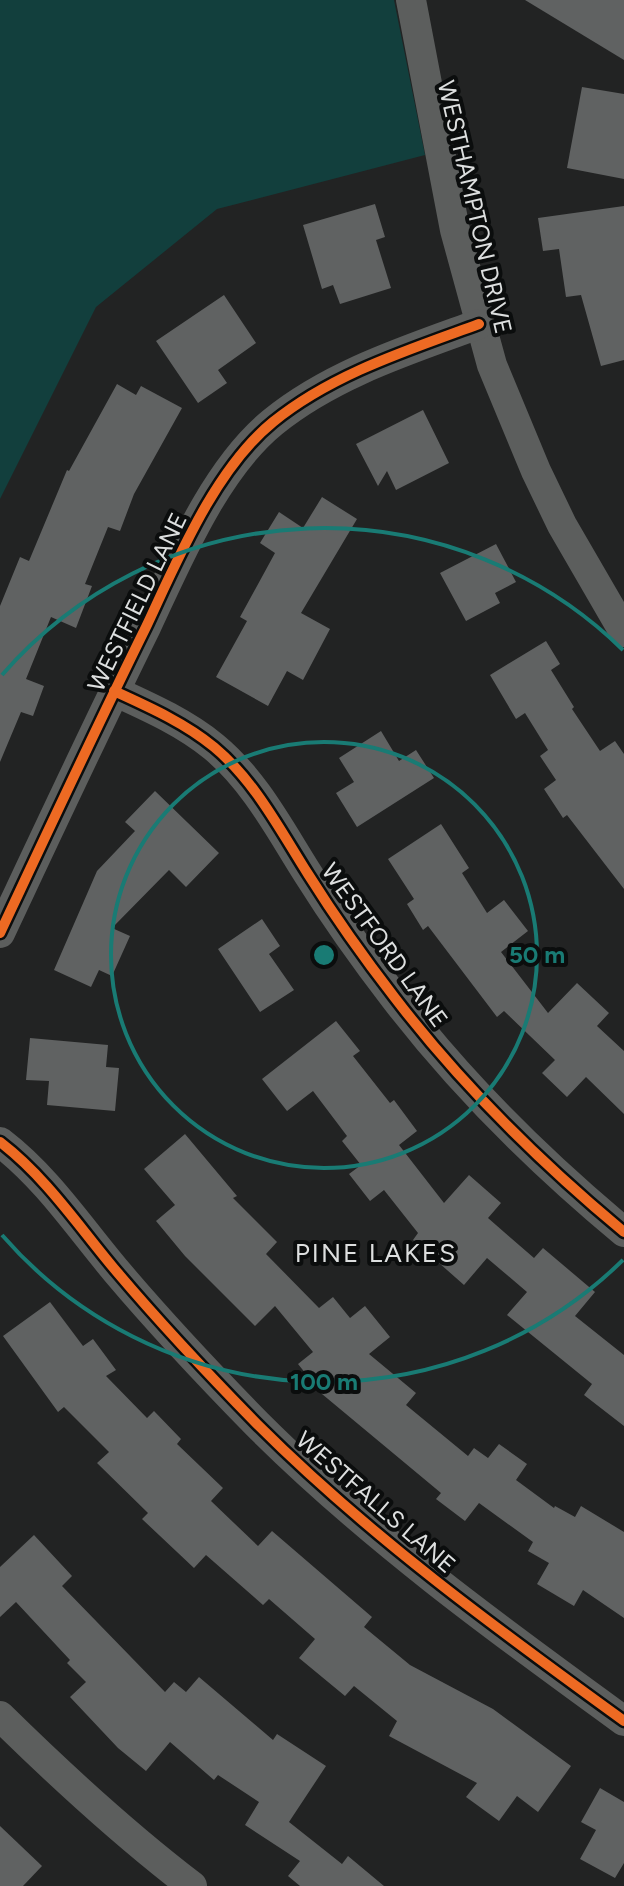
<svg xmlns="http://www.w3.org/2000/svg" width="624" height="1886" viewBox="0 0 624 1886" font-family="Figtree,sans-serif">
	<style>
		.green { fill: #123f3d }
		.building { fill: #606262 }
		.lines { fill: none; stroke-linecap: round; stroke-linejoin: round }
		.minor { stroke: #5c5e5d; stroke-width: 30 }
		.cycleway-casing { stroke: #0b0d0d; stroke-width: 15 }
		.cycleway { stroke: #ed6a23; stroke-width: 10 }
		.ring { fill: none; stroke: #197b74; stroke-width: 4 }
		.labels { text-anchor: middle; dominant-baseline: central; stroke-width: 8; stroke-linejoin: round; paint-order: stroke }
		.street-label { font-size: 24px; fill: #dddfdf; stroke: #0b0d0d }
		.neighbourhood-label { font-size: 26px; letter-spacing: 2px; fill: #dddfdf; stroke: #0b0d0d }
		.centre { fill: #197b74; stroke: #0b0d0d; stroke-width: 4 }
		.ring-label { font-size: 24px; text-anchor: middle; font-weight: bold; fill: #197b74; stroke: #0b0d0d; stroke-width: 8; stroke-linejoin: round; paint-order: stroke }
	</style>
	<rect width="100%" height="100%" fill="#222323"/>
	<path class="green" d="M0,0H394L425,155L217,209L96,307L0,499Z"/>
	<g class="building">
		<path d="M525,0H624V60Z"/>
		<path d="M582,87L624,94V179L567,168Z"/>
		<path d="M375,204L385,237L376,240L391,288L340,304L333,285L322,289L303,225Z"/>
		<path d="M624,206V360L601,366L581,295L566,297L559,249L543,251L538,218Z"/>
		<path d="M224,295L256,343L218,370L227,383L198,403L156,341Z"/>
		<path d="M117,384L136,395L141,386L182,408L134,494L120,531L108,527L85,584L92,586L76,628L51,617L26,679L44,686L33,716L21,712L0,762V606L20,557L29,561L67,470L69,471Z"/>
		<path d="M423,410L449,463L396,490L387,471L378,486L356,444Z"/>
		<path d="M322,497L357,519L301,613L330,629L303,680L287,671L268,706L216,677L247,621L240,617L275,553L260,543L279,512L303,528Z"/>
		<path d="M496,544L516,582L495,593L500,603L466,621L440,573Z"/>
		<path d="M546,641L560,664L551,670L574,707L572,709L600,751L615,741L624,754V889L567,815L563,818L544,789L556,780L540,756L548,750L525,713L516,719L490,675Z"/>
		<path d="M381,731L399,761L416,750L434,778L357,827L336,793L354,782L339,758Z"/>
		<path d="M155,791L219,853L186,887L169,870L112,928L130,936L112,976L99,970L91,987L54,970L97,871L135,831L125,822Z"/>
		<path d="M441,824L469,868L462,873L487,913L504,900L528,931L501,952L548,1013L577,983L609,1013L597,1026L624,1051V1114L586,1077L567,1097L542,1073L555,1060L504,1011L497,1017L428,926L423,930L407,904L414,899L388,859Z"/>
		<path d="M262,919L280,946L269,954L294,990L260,1012L218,949Z"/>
		<path d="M336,1021L360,1051L353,1056L390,1103L394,1100L417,1131L399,1145L444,1203L469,1175L501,1203L488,1218L534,1258L543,1248L595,1292L575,1316L624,1355V1426L584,1395L592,1384L507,1315L527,1292L487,1258L464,1285L413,1240L418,1233L384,1190L370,1201L349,1174L361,1165L342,1141L347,1136L313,1091L287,1111L262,1079Z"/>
		<path d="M30,1038L108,1045L106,1067L119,1068L115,1111L47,1105L49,1081L26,1080Z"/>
		<path d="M185,1134L237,1196L233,1198L277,1242L266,1254L319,1308L333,1297L350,1318L365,1306L390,1337L369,1354L416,1393L406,1405L468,1456L474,1448L488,1458L499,1444L527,1464L516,1480L554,1508L555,1506L575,1517L581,1506L624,1532V1618L583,1590L574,1606L537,1584L549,1563L528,1551L533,1542L479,1503L465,1521L436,1499L441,1493L322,1394L298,1364L313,1352L275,1306L255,1326L185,1256L156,1221L175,1205L144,1169Z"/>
		<path d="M50,1302L83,1346L93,1339L116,1370L106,1376L147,1418L154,1411L181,1439L177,1444L223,1488L211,1501L258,1546L272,1531L372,1617L364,1627L410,1665L493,1709L571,1766L538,1812L517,1796L499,1821L466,1797L477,1783L389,1736L397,1721L354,1686L345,1696L299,1658L315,1639L269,1599L263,1605L206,1555L194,1568L142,1519L148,1513L97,1463L109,1452L64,1407L58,1412L3,1336Z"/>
		<path d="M34,1535L72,1576L62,1586L165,1692L174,1682L186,1692L199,1677L273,1740L277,1734L326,1766L289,1822L342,1864L348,1856L384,1886H300L288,1876L300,1861L245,1825L259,1802L218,1775L214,1780L170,1742L146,1771L118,1748L70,1697L86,1682L67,1663L70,1660L16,1602L0,1617V1567Z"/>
		<path d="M600,1788L624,1802V1863L615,1878L580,1859L596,1830L581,1822Z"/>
		<path d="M0,1826L42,1866L23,1886H0Z"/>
	</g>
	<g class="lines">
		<g class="minor">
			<path d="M411,0L455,230L492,365L536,471L562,525L624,632"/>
			<path d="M114,691C149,707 185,723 214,747C255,781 280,830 308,874C335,917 364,958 395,998C461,1084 541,1163 624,1232"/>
			<path d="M0,933C48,831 96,728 146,627C177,561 215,469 273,422C332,374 408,350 479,324"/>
			<path d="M0,1142C47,1178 79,1227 117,1272C161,1324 209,1375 257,1424C368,1535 497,1629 624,1721"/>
			<path d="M0,1716C61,1776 124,1834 192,1886"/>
		</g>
		<g class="cycleway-casing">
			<g id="cycleway">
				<path d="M114,691C149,707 185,723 214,747C255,781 280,830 308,874C335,917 364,958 395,998C461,1084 541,1163 624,1232"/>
				<path d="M0,933C48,831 96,728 146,627C177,561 215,469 273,422C332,374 408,350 479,324"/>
				<path d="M0,1142C47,1178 79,1227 117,1272C161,1324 209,1375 257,1424C368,1535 497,1629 624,1721"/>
			</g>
		</g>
		<use href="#cycleway" class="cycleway"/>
	</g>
	<g class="ring">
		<circle cx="324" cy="955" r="213"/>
		<path d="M623 1260A427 427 0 0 1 2 1235M2 675A427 427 0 0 1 623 650"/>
	</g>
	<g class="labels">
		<g class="street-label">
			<text transform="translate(475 207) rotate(77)">WESTHAMPTON DRIVE</text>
			<text transform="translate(137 602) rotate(-64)">WESTFIELD LANE</text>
			<text transform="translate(385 945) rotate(54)">WESTFORD LANE</text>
			<text transform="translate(376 1502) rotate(41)">WESTFALLS LANE</text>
		</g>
		<g class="neighbourhood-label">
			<text x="376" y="1253">PINE LAKES</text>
		</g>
	</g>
	<circle cx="324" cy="955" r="12" class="centre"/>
	<g class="ring-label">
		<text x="537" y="963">50 m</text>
		<text x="324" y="1390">100 m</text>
	</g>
</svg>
